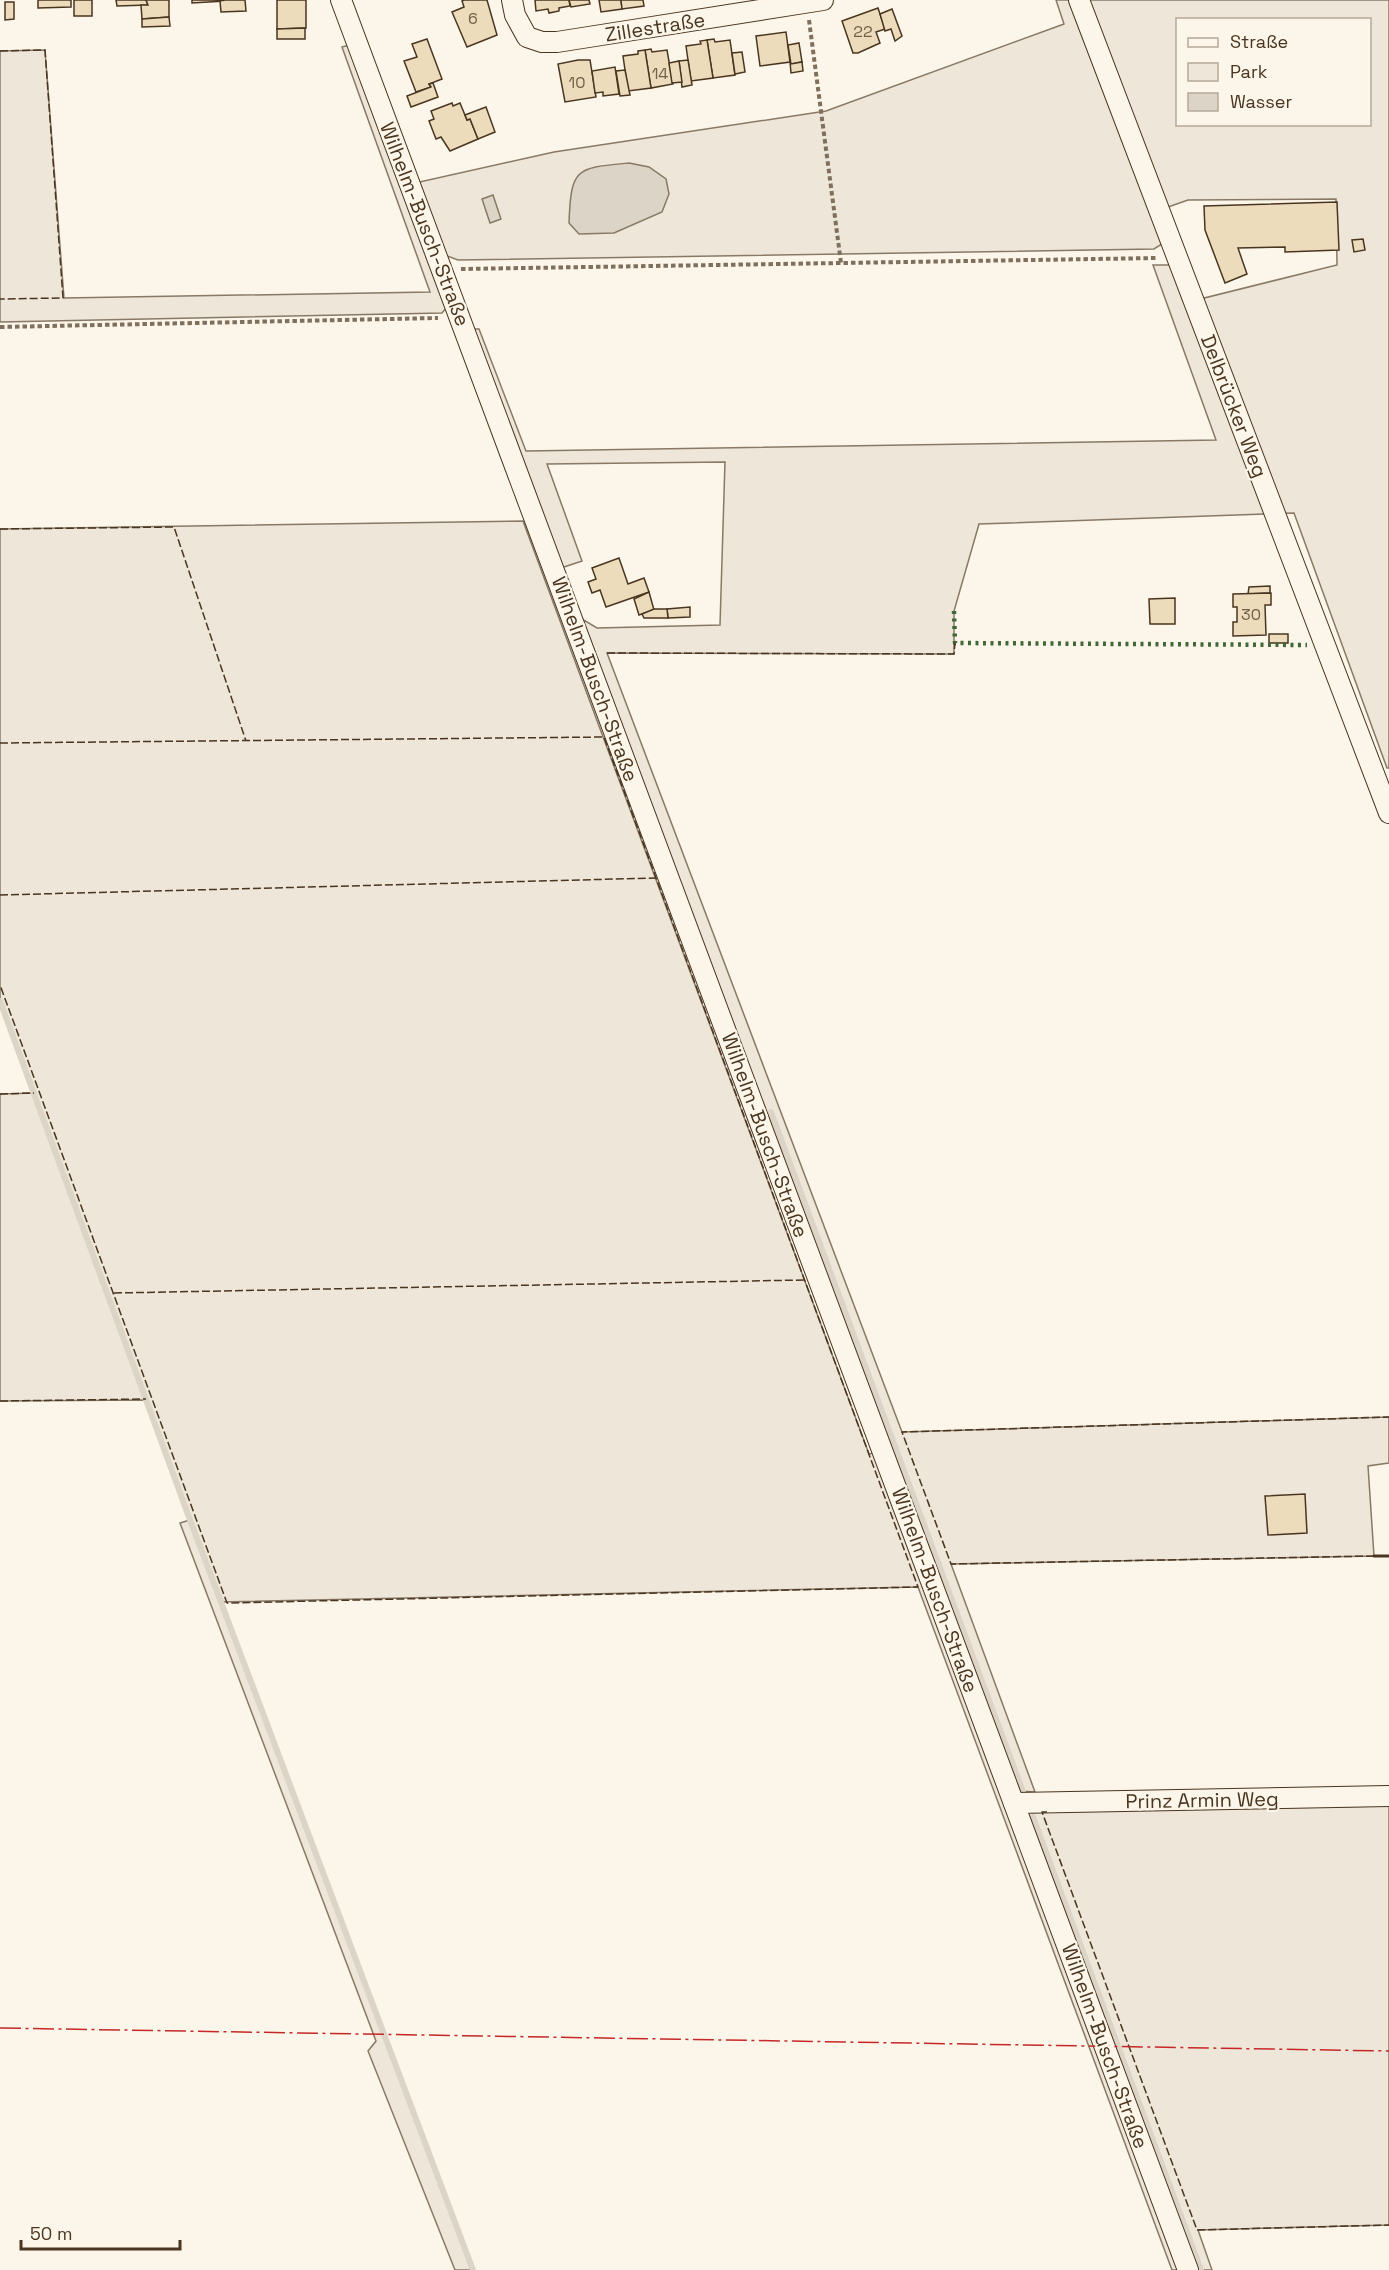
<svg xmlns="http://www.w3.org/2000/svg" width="1389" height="2270" viewBox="0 0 1389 2270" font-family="'Space Grotesk',sans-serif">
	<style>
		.green { fill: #ede6d9; stroke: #887966; stroke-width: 1.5; fill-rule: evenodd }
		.water { fill: #dcd4c6; stroke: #887966; stroke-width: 1.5 }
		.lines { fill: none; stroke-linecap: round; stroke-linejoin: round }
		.stream { stroke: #dcd4c6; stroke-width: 6 }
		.building { fill: #ecdcbc; stroke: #4a3520; stroke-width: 1.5 }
		.minor-casing { stroke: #4a3520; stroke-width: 22 }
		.path { stroke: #7f6f5c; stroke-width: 4; stroke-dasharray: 4.5 3; stroke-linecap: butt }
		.minor { stroke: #fbf6e9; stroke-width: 20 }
		.hedge { stroke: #436837; stroke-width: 4.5; stroke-dasharray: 3 4.5; stroke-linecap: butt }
		.fence { stroke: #4a3520; stroke-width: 1.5; stroke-dasharray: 8 3; stroke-linecap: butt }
		.wall { stroke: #4a3520; stroke-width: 3 }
		.power { stroke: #c62828; stroke-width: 1.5; stroke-dasharray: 21 4.5 3 4.5; stroke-linecap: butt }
		.labels { text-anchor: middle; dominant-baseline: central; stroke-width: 4.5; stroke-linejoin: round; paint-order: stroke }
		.number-label { font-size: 16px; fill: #725f47 }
		.street-label { font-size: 20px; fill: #4a3520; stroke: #fbf6e9 }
	</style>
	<rect width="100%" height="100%" fill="#fbf6e9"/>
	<g class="green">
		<path d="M1056,0H1389V768H1387L1294,513L979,524L954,611V654L607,653L902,1432L1389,1417V1463L1368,1466L1374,1556L951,1564L1035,1792L1015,1791L577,616L597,628L720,625L725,462L547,464L582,561L558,569L469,329H479L526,451L1216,440L1153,265H1170L1184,303L1337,265L1336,199L1188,200L1151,213L1162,244L1154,249L458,260L442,254L415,183L554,152L826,111L1064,24ZM1178,20H1370V124H1178Z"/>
		<path d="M350,45L447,307L442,313L0,322V51L45,50L64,298L430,292L342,47Z"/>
		<path d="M523,521L869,1454L879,1452L1183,2270H1172L918,1587L221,1602L473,2270H455L368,2051L376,2041L180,1523L190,1520L146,1400L0,1401V1094L34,1093L0,1001V529Z"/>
		<path d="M1389,1806V2225L1198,2230L1212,2270H1193L1022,1811Z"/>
	</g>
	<g class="water">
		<path d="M629,163L649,167L666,179L669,194L662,212L614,233L579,234L569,223C571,167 576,168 629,163Z"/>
		<path d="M493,195L501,219L490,223L482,199Z"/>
	</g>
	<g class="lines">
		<g class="stream">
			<path d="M0,1001L190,1520L473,2270"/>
			<path d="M771,1112L1023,1792"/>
			<path d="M1033,1817L1201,2270"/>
		</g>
	</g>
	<g class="building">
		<path d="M38,0H71V7L38,8Z"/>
		<rect x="74" y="0" width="18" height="16"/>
		<path d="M116,0H146L148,5L117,6Z"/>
		<path d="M146,0H169V17L142,19L141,5H148Z"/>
		<path d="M192,0H225V1L192,3Z"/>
		<path d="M225,0H245L246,11L221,12L220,1Z"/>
		<path d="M277,0H306V28L277,29Z"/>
		<path d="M464,0H487L497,35L467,47L452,12L464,7L462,1Z"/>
		<path d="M535,0H569L570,6L559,8V11L549,13L548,9L536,11Z"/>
		<path d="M569,0H589L590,4L571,7Z"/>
		<path d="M599,0H621L622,9L601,12Z"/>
		<path d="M621,0H643L644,6L622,9Z"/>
		<path d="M5,2H14V19L5,20Z"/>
		<path d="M878,8L885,29L876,32L880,43L858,53H853L842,21Z"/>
		<path d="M892,9L902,36L895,41L891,29L885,31L880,14Z"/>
		<path d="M169,17L170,26L142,27V19Z"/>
		<path d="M305,28V39H277V29Z"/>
		<path d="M786,32L790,62L760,66L756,36Z"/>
		<path d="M427,39L442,79L429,84L431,87L416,92L404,61L417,57L412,44Z"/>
		<path d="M714,39L715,42L730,40L735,75L713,78L707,40Z"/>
		<path d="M707,40L713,78L691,81L686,46L701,44L700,41Z"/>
		<path d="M799,43L802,62L791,64L788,45Z"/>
		<path d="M651,49L652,52L667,50L673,84L651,88L645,50Z"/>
		<path d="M645,50L651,88L628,91L623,56L638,54V51Z"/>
		<path d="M742,52L745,72L735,74L732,53Z"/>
		<path d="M578,60H590L596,97L565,102L558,64Z"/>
		<path d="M688,60L692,85L682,87L679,61Z"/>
		<path d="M679,61L682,82L672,83L669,63Z"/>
		<path d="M790,62L791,64L802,62L803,71L791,73Z"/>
		<path d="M615,67L619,94L603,96V92L595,93L592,71Z"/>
		<path d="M625,70L630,95L620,96L616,71Z"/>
		<path d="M433,83L438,97L411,107L407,96L431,87L429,84Z"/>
		<path d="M452,103L453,106L460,103L467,120L470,119L478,139L450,151L441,137L436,139L429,121L434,119L431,111Z"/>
		<path d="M486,107L495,132L478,139L470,119L467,120L465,115Z"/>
		<path d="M1337,202L1339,250L1285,252V247L1238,248L1247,274L1225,283L1205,230L1204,206Z"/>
		<path d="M1363,239L1365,250L1354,252L1352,240Z"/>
		<path d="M619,558L628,584L644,578L649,592L606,607L600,590L592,593L588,582L596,579L592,568Z"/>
		<path d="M1270,586V593L1248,594L1249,587Z"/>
		<path d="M649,592L654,610L639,615L634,599Z"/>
		<path d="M1271,593V605H1265L1266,635L1233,636V622H1237V607H1233V594Z"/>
		<path d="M1175,598V624H1150L1149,599Z"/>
		<path d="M690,607V617L668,618L667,609Z"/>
		<path d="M654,609H667L668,618H644L642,614Z"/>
		<rect x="1269" y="634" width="19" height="9"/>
		<path d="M1305,1494L1307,1533L1268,1535L1265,1496Z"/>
	</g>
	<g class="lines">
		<g class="minor-casing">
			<g id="minor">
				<path d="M341,0L1188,2270"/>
				<path d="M512,0L515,15L527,37L542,42H557L823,0"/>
				<path d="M1079,0L1389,813"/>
				<path d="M1014,1803L1389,1796"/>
			</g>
		</g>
		<g class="path">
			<path d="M809,20L841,263"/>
			<path d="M461,269L1158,258"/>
			<path d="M0,327L438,318"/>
		</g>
		<use href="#minor" class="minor"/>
		<path class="hedge" d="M954,611L955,643L1307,645"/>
		<g class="fence">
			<path d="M0,51L45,50L63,298L0,299"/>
			<path d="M0,529L174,527L246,741"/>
			<path d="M607,653L954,654L955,643"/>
			<path d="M0,743L604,737L918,1587L227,1603L0,985"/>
			<path d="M0,895L656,878"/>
			<path d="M0,1094L34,1093"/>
			<path d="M114,1293L804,1280"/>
			<path d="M0,1401L146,1399"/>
			<path d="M1374,1556L951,1564L902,1432L1389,1417"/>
			<path d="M1047,1812H1042L1197,2230L1389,2225"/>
		</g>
		<path class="wall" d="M1374,1556H1389"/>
		<path class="power" d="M0,2028L1389,2051"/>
	</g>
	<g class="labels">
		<g class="number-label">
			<text x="473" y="18">6</text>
			<text x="863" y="31">22</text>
			<text x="660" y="73">14</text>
			<text x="577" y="82">10</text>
			<text x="1251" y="614">30</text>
		</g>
		<g class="street-label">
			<text transform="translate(655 27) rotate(-9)">Zillestraße</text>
			<text transform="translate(425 224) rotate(69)">Wilhelm-Busch-Straße</text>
			<text transform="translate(1234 406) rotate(69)">Delbrücker Weg</text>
			<text transform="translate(595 679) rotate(70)">Wilhelm-Busch-Straße</text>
			<text transform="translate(765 1135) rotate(70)">Wilhelm-Busch-Straße</text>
			<text transform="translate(935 1590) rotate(70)">Wilhelm-Busch-Straße</text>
			<text transform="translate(1202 1800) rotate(-1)">Prinz Armin Weg</text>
			<text transform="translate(1105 2046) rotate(70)">Wilhelm-Busch-Straße</text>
		</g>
	</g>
	<rect x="1176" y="18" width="195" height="108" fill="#fbf6e9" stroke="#b4a999" stroke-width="1.5"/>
	<rect x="1188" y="38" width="30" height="9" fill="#fbf6e9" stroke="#b4a999" stroke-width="1.5"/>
	<text x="1230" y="48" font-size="18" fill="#4a3520">Straße</text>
	<rect x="1188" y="63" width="30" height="18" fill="#ede6d9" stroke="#b4a999" stroke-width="1.5"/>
	<text x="1230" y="78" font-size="18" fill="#4a3520">Park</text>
	<rect x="1188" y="93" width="30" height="18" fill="#dcd4c6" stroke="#b4a999" stroke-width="1.5"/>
	<text x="1230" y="108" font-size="18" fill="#4a3520">Wasser</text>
	<path d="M21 2240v9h159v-9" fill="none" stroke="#4a3520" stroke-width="3"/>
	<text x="30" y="2240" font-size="18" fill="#4a3520" stroke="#fbf6e9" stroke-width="4.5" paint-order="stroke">50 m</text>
</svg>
